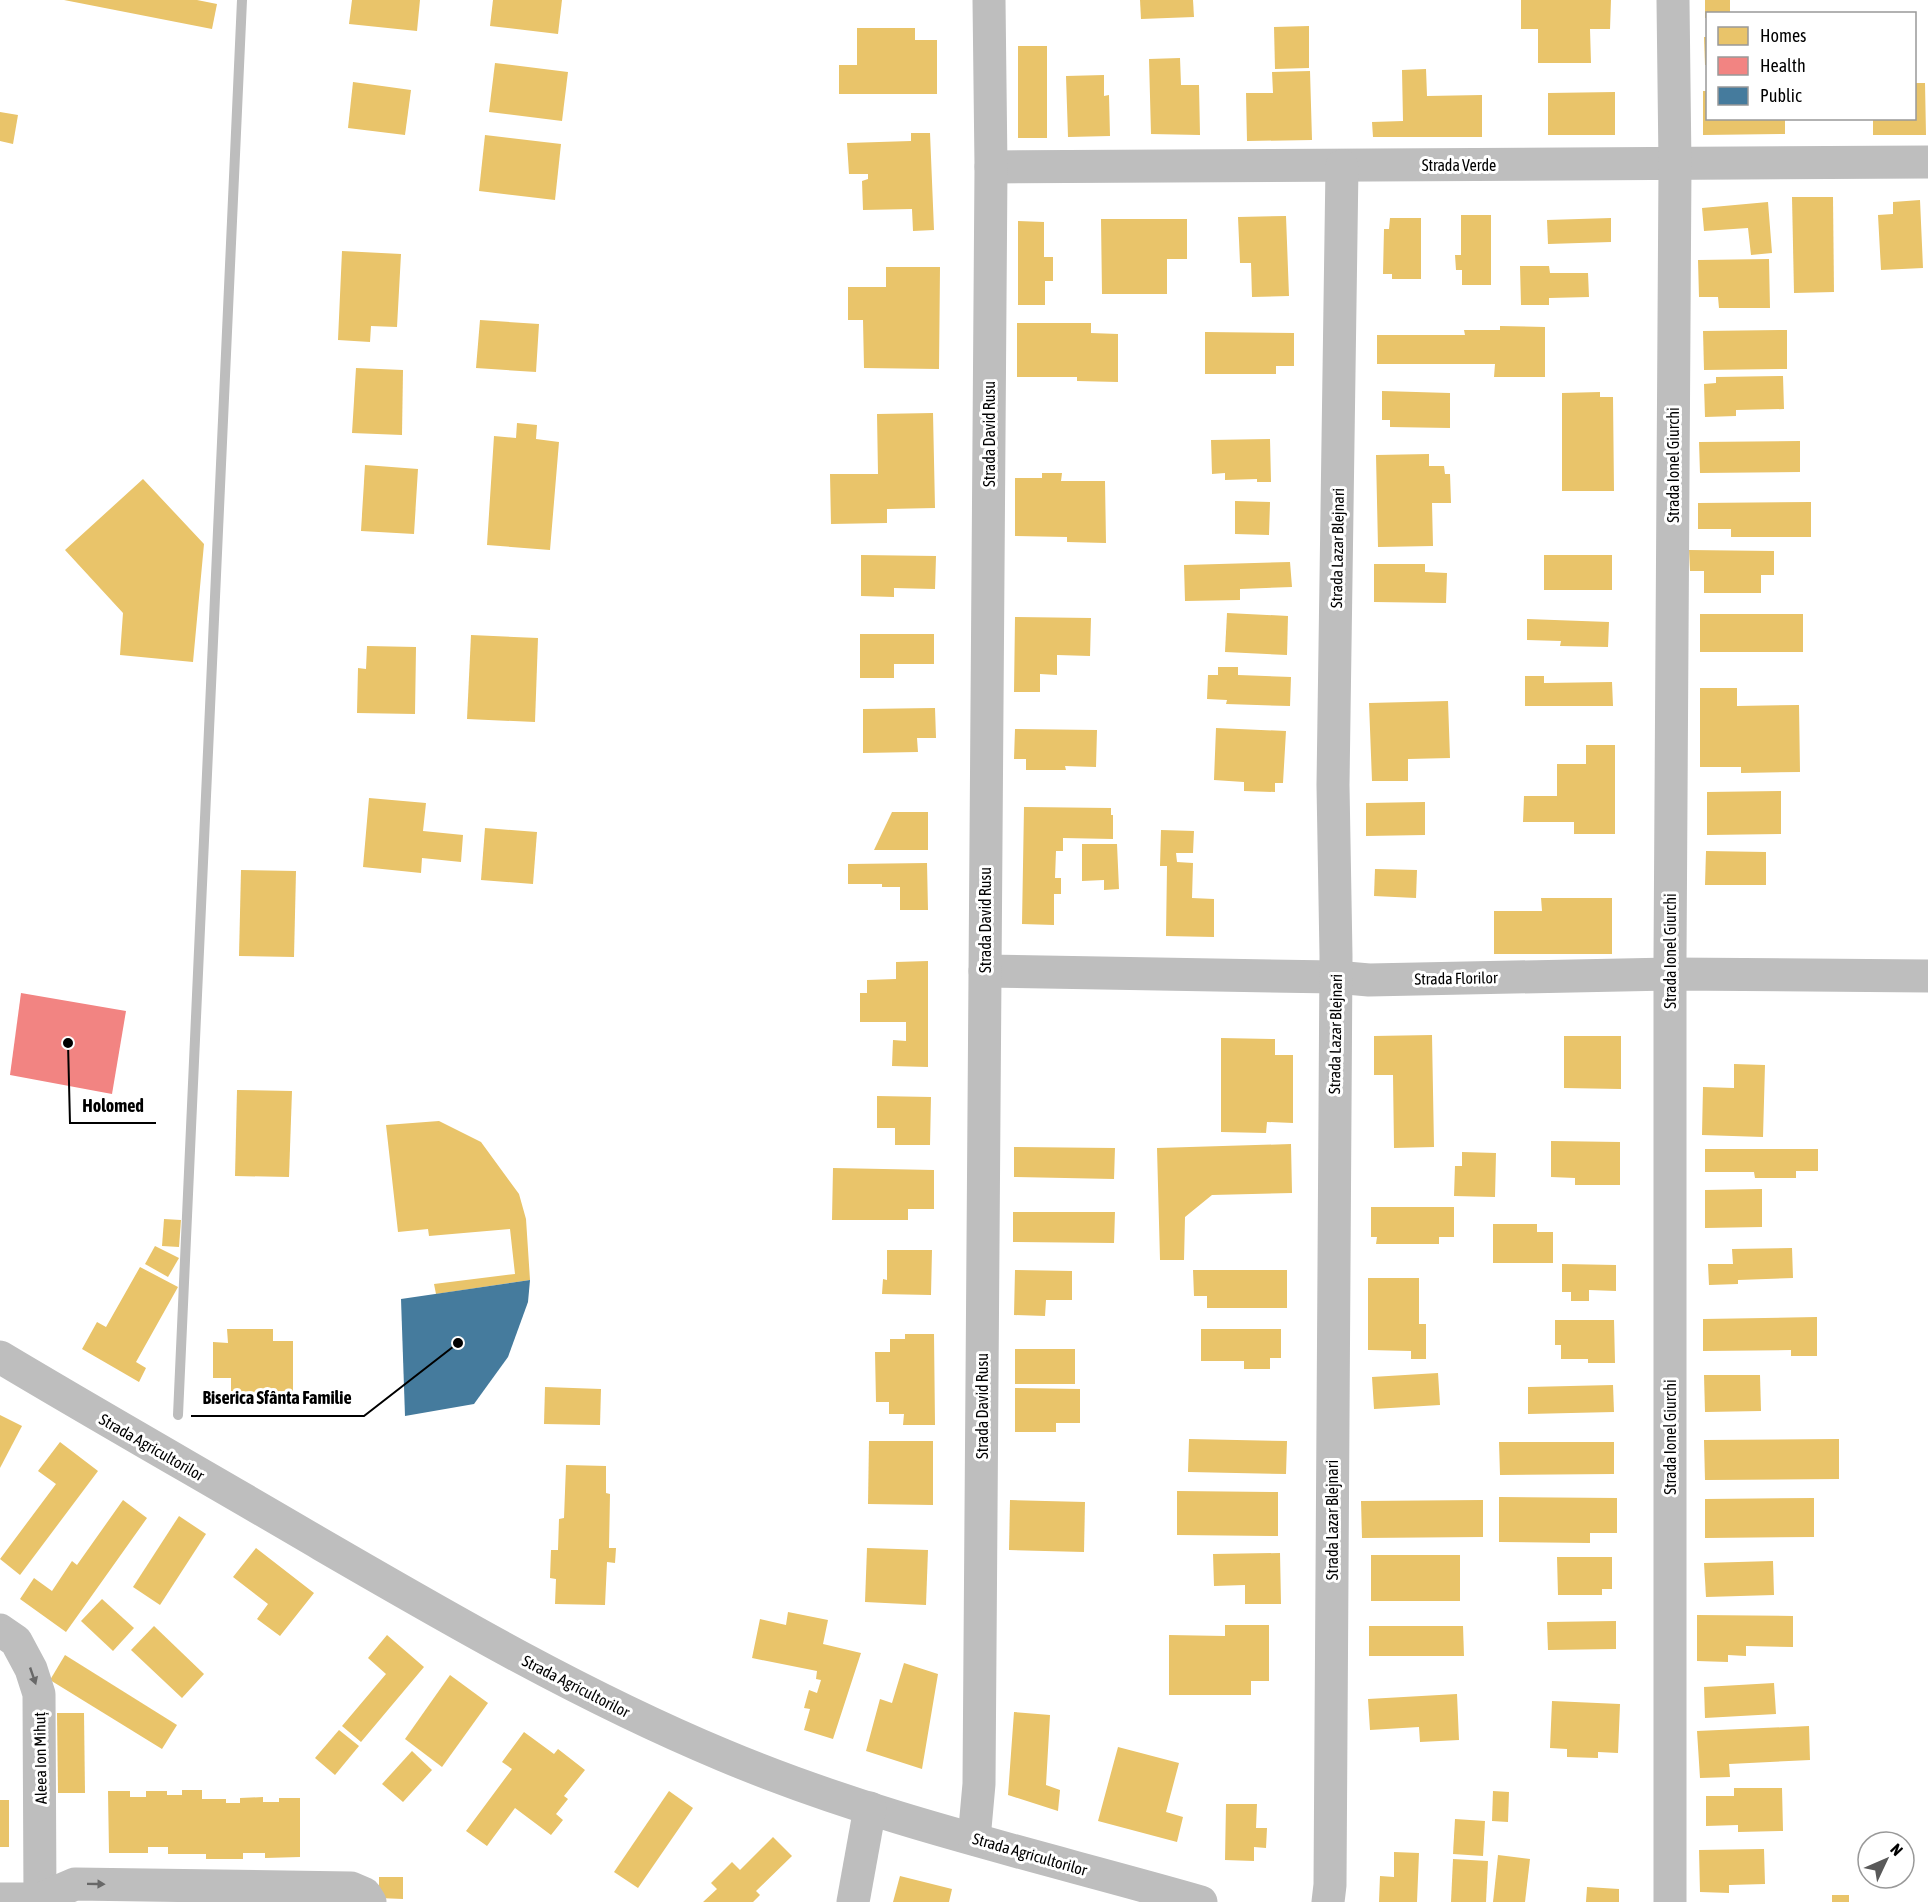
<svg xmlns="http://www.w3.org/2000/svg" width="1928" height="1902" viewBox="0 0 1928 1902" font-family="'Asap Condensed',sans-serif">
	<style>
		.homes { fill: #e9c46a }
		.health { fill: #f28482 }
		.public { fill: #457b9d }
		.lines { fill: none; stroke-linecap: round; stroke-linejoin: round }
		.stream { stroke: #bdbdbd; stroke-width: 10 }
		.minor { stroke: #bebebe; stroke-width: 33 }
		.oneway { fill: #686868 }
		.labels { text-anchor: middle; dominant-baseline: central; stroke-width: 6; stroke-linejoin: round; paint-order: stroke }
		.street-label { font-size: 16px; fill: #000; stroke: #fff }
		.leader { fill: none; stroke: #000; stroke-width: 2 }
		.callout-dot { fill: #000; stroke: #fff; stroke-width: 2 }
		.callout-label { font-size: 18px; text-anchor: middle; font-weight: bold; fill: #000; stroke: #fff; stroke-width: 6; stroke-linejoin: round; paint-order: stroke }
	</style>
	<rect width="100%" height="100%" fill="#fff"/>
	<g class="homes">
		<path d="M64,0H197L217,4L212,29Z"/>
		<path d="M352,0H420L417,31L349,24Z"/>
		<path d="M493,0H562L558,34L490,26Z"/>
		<path d="M1140,0H1193L1194,17L1141,19Z"/>
		<path d="M1521,0H1611L1610,29H1590L1591,63H1538V29H1521Z"/>
		<path d="M1705,0H1730V14H1707V18H1705Z"/>
		<path d="M1309,26V68L1275,69L1274,27Z"/>
		<path d="M857,28H915V40H937V94H839V65H857Z"/>
		<path d="M1704,37H1707V65H1705Z"/>
		<rect x="1018" y="46" width="29" height="92"/>
		<path d="M1180,58L1181,85H1199L1200,135L1151,134L1149,59Z"/>
		<path d="M495,63L568,72L562,121L489,112Z"/>
		<path d="M1426,69L1427,96L1482,95V137H1373L1372,122L1403,121L1402,70Z"/>
		<path d="M1310,71L1312,140L1247,141L1246,93H1273L1272,72Z"/>
		<path d="M1104,75V96L1109,95L1110,136L1068,137L1066,76Z"/>
		<path d="M353,82L411,90L405,135L348,128Z"/>
		<path d="M1914,83H1925L1926,135H1873V118H1914Z"/>
		<path d="M1703,91H1707V118H1785V134L1703,135Z"/>
		<path d="M1615,92V135H1548V93Z"/>
		<path d="M0,112L18,115L13,144L0,141Z"/>
		<path d="M911,133H930L934,230L913,231L912,209L863,210L862,181L868,179V174H849L847,143L911,141Z"/>
		<path d="M485,135L561,144L555,200L479,191Z"/>
		<path d="M1792,197H1833L1834,292L1794,293Z"/>
		<path d="M1920,200L1923,268L1881,270L1878,215L1893,214V202Z"/>
		<path d="M1768,202L1772,253L1751,255L1748,228L1704,231L1702,208Z"/>
		<path d="M1461,215H1491V285H1462V270H1456L1455,255H1461Z"/>
		<path d="M1286,216L1289,296L1252,297L1251,263H1240L1238,217Z"/>
		<path d="M1390,218H1421V279H1392V274H1383L1384,229H1389Z"/>
		<path d="M1611,218V242L1548,244L1547,220Z"/>
		<path d="M1101,219H1187V259H1167V294H1102Z"/>
		<path d="M1018,221L1044,222V257H1053V281H1045V305H1018Z"/>
		<path d="M342,251L401,254L397,327L371,326L370,342L338,340Z"/>
		<path d="M1769,259L1770,308H1719L1718,297H1699L1698,260Z"/>
		<path d="M1520,266H1549L1550,273H1588L1589,297L1549,298V305H1521Z"/>
		<path d="M886,267H940L939,369L864,368L863,320H848V287H886Z"/>
		<path d="M480,320L539,324L536,372L476,368Z"/>
		<path d="M1017,323H1091V333L1118,334V382L1077,381V377H1017Z"/>
		<path d="M1500,326L1545,327V377H1494L1495,364H1377V335H1465L1464,330H1500Z"/>
		<path d="M1787,330V369L1704,370L1703,331Z"/>
		<path d="M1205,332L1294,333V366H1276V374H1205Z"/>
		<path d="M356,368L403,370L402,435L352,433Z"/>
		<path d="M1783,376L1784,409L1736,410V416L1705,417L1704,384L1716,383V377Z"/>
		<path d="M1382,391L1450,393V428L1390,427V420H1382Z"/>
		<path d="M1600,392V397H1613L1614,491H1562V393Z"/>
		<path d="M933,413L935,508L887,509V523L831,524L830,474H878L877,414Z"/>
		<path d="M517,423L537,425L536,439L559,442L550,550L487,545L494,436L516,438Z"/>
		<path d="M1270,439L1271,482H1257V479L1225,480V473L1212,474L1211,440Z"/>
		<path d="M1800,441V472L1700,473L1699,442Z"/>
		<path d="M1429,454V466H1444L1445,474H1450L1451,503H1432L1433,546L1378,547L1376,455Z"/>
		<path d="M365,465L418,469L414,534L361,531Z"/>
		<path d="M1042,473H1062L1061,481H1105L1106,543L1067,542V537L1015,536V478H1042Z"/>
		<path d="M143,479L204,544L193,662L120,655L123,613L65,550Z"/>
		<path d="M1235,501L1270,502L1269,535L1235,534Z"/>
		<path d="M1811,502V537H1731V529H1698V503Z"/>
		<path d="M1689,550L1774,551V575H1761V593H1704V571H1690Z"/>
		<path d="M861,555L936,556L935,589L894,588V597L861,596Z"/>
		<rect x="1544" y="555" width="68" height="35"/>
		<path d="M1290,562L1292,587L1240,589V600L1185,601L1184,565Z"/>
		<path d="M1374,564H1425V572L1447,573L1446,603L1374,602Z"/>
		<path d="M1227,613L1288,616L1287,655L1225,652Z"/>
		<rect x="1700" y="614" width="103" height="38"/>
		<path d="M1015,617L1091,618L1090,656L1057,655V675L1040,674V692H1014Z"/>
		<path d="M1527,619L1609,622L1608,647L1560,646L1561,641L1527,640Z"/>
		<path d="M860,634H934V664H894V678H860Z"/>
		<path d="M471,635L538,638L535,722L467,719Z"/>
		<path d="M367,646L416,647L415,714L357,713L358,668L366,669Z"/>
		<path d="M1218,667H1238V675L1291,677L1290,706L1226,704L1227,700L1207,699L1208,675H1218Z"/>
		<path d="M1525,676H1544V683L1612,682L1613,706H1525Z"/>
		<path d="M1700,688H1737V706L1799,705L1800,772L1741,773V767H1700Z"/>
		<path d="M1448,701L1450,758L1408,759V781H1372L1369,703Z"/>
		<path d="M935,708L936,738H917L918,752L863,753V709Z"/>
		<path d="M1216,728L1286,731L1283,783H1275V792L1244,791V782L1214,780Z"/>
		<path d="M1015,729L1097,730L1096,767L1065,766L1066,770H1026V759H1014Z"/>
		<path d="M1586,745H1615V834H1574V822H1523L1524,796H1557V764H1586Z"/>
		<path d="M1781,791V834L1707,835V792Z"/>
		<path d="M369,798L426,803L423,831L463,835L461,862L422,858L421,873L363,867Z"/>
		<path d="M1425,802V835L1366,836V803Z"/>
		<path d="M1024,807L1111,808V815H1113V839L1063,838V851H1056L1055,878H1061V894H1054V925L1022,924Z"/>
		<path d="M892,812H928V850H874Z"/>
		<path d="M485,828L537,832L533,884L481,880Z"/>
		<path d="M1161,830L1194,831L1193,853H1176L1177,862L1193,863L1192,898L1214,899V937L1166,936L1167,866H1160Z"/>
		<path d="M1082,844H1117L1119,889L1104,890V880L1082,881Z"/>
		<path d="M1706,851L1766,852V885H1705Z"/>
		<path d="M927,863L928,910H900V887H882V884H848V864Z"/>
		<path d="M1375,869L1417,870L1416,898L1374,896Z"/>
		<path d="M241,870L296,871L294,957L239,956Z"/>
		<path d="M1541,898H1612V954H1494V911H1542Z"/>
		<path d="M928,961V1067L892,1066L893,1040L906,1041V1022H860V993H867V980L896,979V962Z"/>
		<path d="M1432,1035L1434,1147L1394,1148L1393,1075H1374V1036Z"/>
		<path d="M1564,1036H1621V1089L1564,1088Z"/>
		<path d="M1221,1038L1275,1039V1055H1293V1123L1267,1122L1266,1133L1221,1132Z"/>
		<path d="M1734,1064L1765,1065L1763,1137L1702,1135L1703,1087L1734,1088Z"/>
		<path d="M237,1090L292,1091L289,1177L235,1176Z"/>
		<path d="M877,1096L931,1097L930,1145H895V1128H877Z"/>
		<path d="M439,1121L481,1142L519,1194L526,1219L530,1280L436,1294L434,1284L515,1274L510,1229L429,1236L428,1229L398,1232L386,1125Z"/>
		<path d="M1551,1141L1620,1142V1185H1575V1178L1551,1177Z"/>
		<path d="M1291,1144L1292,1193L1212,1195L1185,1217L1184,1260H1160L1157,1148Z"/>
		<path d="M1014,1147L1115,1148L1114,1179L1014,1177Z"/>
		<path d="M1705,1149H1818V1171H1796V1178H1755L1754,1172H1705Z"/>
		<path d="M1462,1152L1496,1153L1495,1197L1454,1196L1455,1166H1462Z"/>
		<path d="M833,1168L934,1170V1209H908V1220H832Z"/>
		<path d="M1762,1189V1227L1705,1228V1190Z"/>
		<path d="M1371,1207H1454V1237H1439V1244H1376L1377,1237H1371Z"/>
		<path d="M1013,1212H1115L1114,1243L1013,1242Z"/>
		<path d="M164,1219L181,1220L179,1247L162,1246Z"/>
		<path d="M1493,1224H1537V1232H1553V1263H1493Z"/>
		<path d="M155,1246L179,1258L168,1277L145,1264Z"/>
		<path d="M1792,1248L1793,1278L1738,1280V1284L1709,1285L1708,1264H1733L1732,1249Z"/>
		<path d="M887,1250H932L931,1295L882,1294L883,1279L887,1280Z"/>
		<path d="M1562,1264L1616,1265V1291L1589,1290V1301H1571V1292H1562Z"/>
		<path d="M140,1267L178,1287L136,1362L146,1368L139,1382L82,1349L97,1322L106,1327Z"/>
		<path d="M1015,1270L1072,1271V1300H1046L1045,1316L1014,1315Z"/>
		<path d="M1193,1270H1287V1308H1207V1296H1194Z"/>
		<path d="M1368,1278H1419V1324H1426V1359H1411V1351L1368,1350Z"/>
		<path d="M1817,1317V1356H1791V1350L1703,1351V1319Z"/>
		<path d="M1555,1320H1614L1615,1363H1588V1359H1561V1345H1555Z"/>
		<path d="M227,1329H273V1341H293V1404H231V1378H213V1342L228,1343Z"/>
		<path d="M1201,1329H1281V1358H1270V1369H1244V1361H1201Z"/>
		<path d="M905,1334H934L935,1425H903L904,1414H889V1402H876L875,1352H890V1339H905Z"/>
		<rect x="1015" y="1349" width="60" height="35"/>
		<path d="M1438,1373L1440,1405L1374,1409L1372,1377Z"/>
		<path d="M1704,1375H1760L1761,1411L1705,1412Z"/>
		<path d="M1613,1385L1614,1412L1528,1414V1387Z"/>
		<path d="M545,1387L601,1389L600,1425L544,1424Z"/>
		<path d="M1015,1388L1080,1389V1423H1056V1432H1015Z"/>
		<path d="M0,1415L22,1426L0,1468Z"/>
		<path d="M1189,1439L1287,1441L1286,1474L1188,1472Z"/>
		<path d="M1839,1439V1479L1705,1480L1704,1440Z"/>
		<path d="M869,1441H933V1505L868,1504Z"/>
		<path d="M60,1442L98,1471L20,1575L0,1559L56,1484L38,1471Z"/>
		<path d="M1499,1442H1614V1474L1500,1475Z"/>
		<path d="M566,1465L606,1466V1493L610,1494L609,1548H616L615,1563L607,1562L605,1605L555,1604L556,1579L550,1578L551,1550H558L559,1519L564,1518Z"/>
		<path d="M1177,1491L1278,1492V1536L1177,1535Z"/>
		<path d="M1499,1497L1617,1498V1533H1590V1543L1499,1542Z"/>
		<path d="M1814,1498V1537L1705,1538V1499Z"/>
		<path d="M123,1500L147,1518L66,1632L20,1599L34,1578L52,1591L72,1561L77,1565Z"/>
		<path d="M1010,1500L1085,1502L1084,1552L1009,1550Z"/>
		<path d="M1483,1500V1537L1362,1538L1361,1501Z"/>
		<path d="M179,1516L206,1534L160,1605L133,1587Z"/>
		<path d="M256,1548L314,1593L280,1636L257,1619L268,1604L233,1577Z"/>
		<path d="M867,1548L928,1550L926,1605L865,1602Z"/>
		<path d="M1280,1553L1281,1604H1245V1585L1214,1586L1213,1554Z"/>
		<rect x="1371" y="1555" width="89" height="46"/>
		<path d="M1557,1557H1612V1589H1602V1595H1558Z"/>
		<path d="M1773,1561L1774,1595L1706,1597L1704,1563Z"/>
		<path d="M102,1599L134,1628L113,1651L81,1621Z"/>
		<path d="M788,1612L828,1620L823,1644L861,1653L833,1739L804,1730L810,1709L804,1708L809,1690L817,1693L821,1680L816,1679L817,1671L752,1658L760,1619L786,1625Z"/>
		<path d="M1697,1615L1793,1616V1647L1746,1646V1656L1728,1655V1662L1697,1661Z"/>
		<path d="M1616,1621V1649L1548,1650L1547,1622Z"/>
		<path d="M1225,1625H1269V1681H1251V1695H1169V1635L1225,1636Z"/>
		<path d="M154,1626L204,1674L182,1698L131,1650Z"/>
		<path d="M1369,1626H1463L1464,1656H1369Z"/>
		<path d="M387,1635L424,1667L361,1742L342,1726L386,1674L368,1658Z"/>
		<path d="M65,1655L177,1725L162,1749L50,1680Z"/>
		<path d="M904,1663L938,1674L922,1769L866,1751L880,1699L892,1703Z"/>
		<path d="M450,1675L488,1703L442,1767L405,1739Z"/>
		<path d="M1774,1683L1776,1714L1705,1718L1704,1687Z"/>
		<path d="M1457,1694L1459,1740L1420,1742L1419,1727L1370,1730L1368,1699Z"/>
		<path d="M1552,1701L1620,1704L1618,1753L1598,1752V1758L1567,1757V1749L1550,1748Z"/>
		<path d="M1014,1712L1050,1715L1046,1785L1060,1790L1058,1811L1008,1795Z"/>
		<path d="M57,1713H84L85,1793H58Z"/>
		<path d="M1809,1726L1810,1760L1729,1764L1730,1777L1700,1778L1697,1731Z"/>
		<path d="M339,1730L359,1746L335,1775L315,1758Z"/>
		<path d="M524,1732L554,1754L558,1749L585,1770L564,1796L568,1799L556,1814L563,1820L551,1835L515,1808L487,1846L466,1831L512,1769L502,1762Z"/>
		<path d="M1118,1747L1179,1763L1166,1812L1183,1817L1177,1842L1098,1821Z"/>
		<path d="M412,1751L432,1770L403,1802L382,1784Z"/>
		<path d="M1734,1788H1782L1783,1831L1738,1832V1825L1706,1826V1796H1734Z"/>
		<path d="M182,1790H202V1799H226V1803H240V1798L263,1797V1802H279V1798H300V1857L265,1858V1853H243V1859H206V1854H168V1847H148V1853H109L108,1791H130V1797H146V1791H167V1795H182Z"/>
		<path d="M669,1791L693,1808L638,1888L614,1872Z"/>
		<path d="M1493,1791L1509,1792L1508,1822L1492,1821Z"/>
		<rect x="0" y="1800" width="9" height="47"/>
		<path d="M1226,1804H1257L1256,1828H1267L1266,1848L1254,1847V1861L1225,1860Z"/>
		<path d="M1455,1819L1485,1821L1483,1856L1453,1854Z"/>
		<path d="M773,1837L792,1856L756,1891L760,1895L753,1902H703L717,1889L711,1883L732,1862L740,1870Z"/>
		<path d="M1764,1849L1765,1884L1729,1885V1893L1700,1892L1699,1850Z"/>
		<path d="M1394,1852L1419,1853L1417,1902H1379L1380,1876L1394,1877Z"/>
		<path d="M1498,1855L1530,1859L1525,1902H1493Z"/>
		<path d="M1453,1859L1488,1861L1486,1902H1451Z"/>
		<path d="M900,1876L952,1889L949,1902H893Z"/>
		<path d="M379,1877H403V1899L379,1898Z"/>
		<path d="M1587,1887L1619,1889V1902H1586Z"/>
		<rect x="1832" y="1895" width="17" height="7"/>
	</g>
	<path class="health" d="M21,993L126,1011L112,1094L10,1075Z"/>
	<path class="public" d="M530,1280L528,1302L508,1357L474,1404L405,1416L401,1299Z"/>
	<g class="lines">
		<path class="stream" d="M178,1415L242,0"/>
		<g class="minor">
			<path d="M991,167L1928,162"/>
			<path d="M985,971L1335,977L1369,980L1670,974L1928,976"/>
			<path d="M0,1357C107,1421 215,1482 322,1545C453,1621 584,1697 723,1755C877,1820 1041,1856 1201,1902"/>
			<path d="M0,1630L16,1641L31,1669L39,1694L40,1899"/>
			<path d="M974,1839L979,1784L991,167L989,0"/>
			<path d="M0,1899H40L75,1884L351,1888L365,1894L370,1902"/>
			<path d="M853,1902L870,1808"/>
			<path d="M1328,1902L1330,1885L1336,956L1333,785L1342,166"/>
			<path d="M1670,1902V958L1675,165L1673,0"/>
		</g>
	</g>
	<defs><path id="oneway-solid" d="M-6-.8H1V-3.2L6.5 0L1 3.2V.8H-6Z" transform="scale(1.5)"/></defs>
	<g class="oneway">
		<use href="#oneway-solid" transform="translate(33 1676) rotate(71)"/>
		<use href="#oneway-solid" transform="translate(96 1884) rotate(1)"/>
	</g>
	<g class="labels">
		<g class="street-label">
			<text x="1459" y="165">Strada Verde</text>
			<text transform="translate(989 434) rotate(-90)">Strada David Rusu</text>
			<text transform="translate(1673 465) rotate(-90)">Strada Ionel Giurchi</text>
			<text transform="translate(1337 548) rotate(-89)">Strada Lazar Blejnari</text>
			<text transform="translate(985 920) rotate(-90)">Strada David Rusu</text>
			<text transform="translate(1670 951) rotate(-90)">Strada Ionel Giurchi</text>
			<text transform="translate(1456 978) rotate(-1)">Strada Florilor</text>
			<text transform="translate(1335 1034) rotate(-89)">Strada Lazar Blejnari</text>
			<text transform="translate(982 1406) rotate(-90)">Strada David Rusu</text>
			<text transform="translate(1670 1437) rotate(-90)">Strada Ionel Giurchi</text>
			<text transform="translate(152 1447) rotate(30)">Strada Agricultorilor</text>
			<text transform="translate(1332 1520) rotate(-90)">Strada Lazar Blejnari</text>
			<text transform="translate(576 1686) rotate(27)">Strada Agricultorilor</text>
			<text transform="translate(40 1758) rotate(-91)">Aleea Ion Mihuț</text>
			<text transform="translate(1030 1854) rotate(16)">Strada Agricultorilor</text>
		</g>
	</g>
	<path class="leader" d="M68 1043L70 1123H156M458 1343L364 1416H191"/>
	<g class="callout-dot">
		<circle cx="68" cy="1043" r="6"/>
		<circle cx="458" cy="1343" r="6"/>
	</g>
	<g class="callout-label">
		<text x="113" y="1112">Holomed</text>
		<text x="277" y="1404">Biserica Sfânta Familie</text>
	</g>
	<rect x="1706" y="12" width="210" height="108" fill="#ffffff" stroke="#999999" stroke-width="1.5"/>
	<rect x="1718" y="27" width="30" height="18" fill="#e9c46a" stroke="#999999" stroke-width="1.5"/>
	<text x="1760" y="42" font-size="18" fill="#000000">Homes</text>
	<rect x="1718" y="57" width="30" height="18" fill="#f28482" stroke="#999999" stroke-width="1.5"/>
	<text x="1760" y="72" font-size="18" fill="#000000">Health</text>
	<rect x="1718" y="87" width="30" height="18" fill="#457b9d" stroke="#999999" stroke-width="1.5"/>
	<text x="1760" y="102" font-size="18" fill="#000000">Public</text>
	<g transform="translate(1886 1860) rotate(46)"><circle r="28" fill="#ffffff" stroke="#999999" stroke-width="1.5"/>
	<path d="M0-4.5L10 22L0 15L-10 22Z" fill="#595959"/>
	<text y="-9" font-size="16" font-weight="bold" text-anchor="middle" fill="#000000">N</text>
	</g>
</svg>
